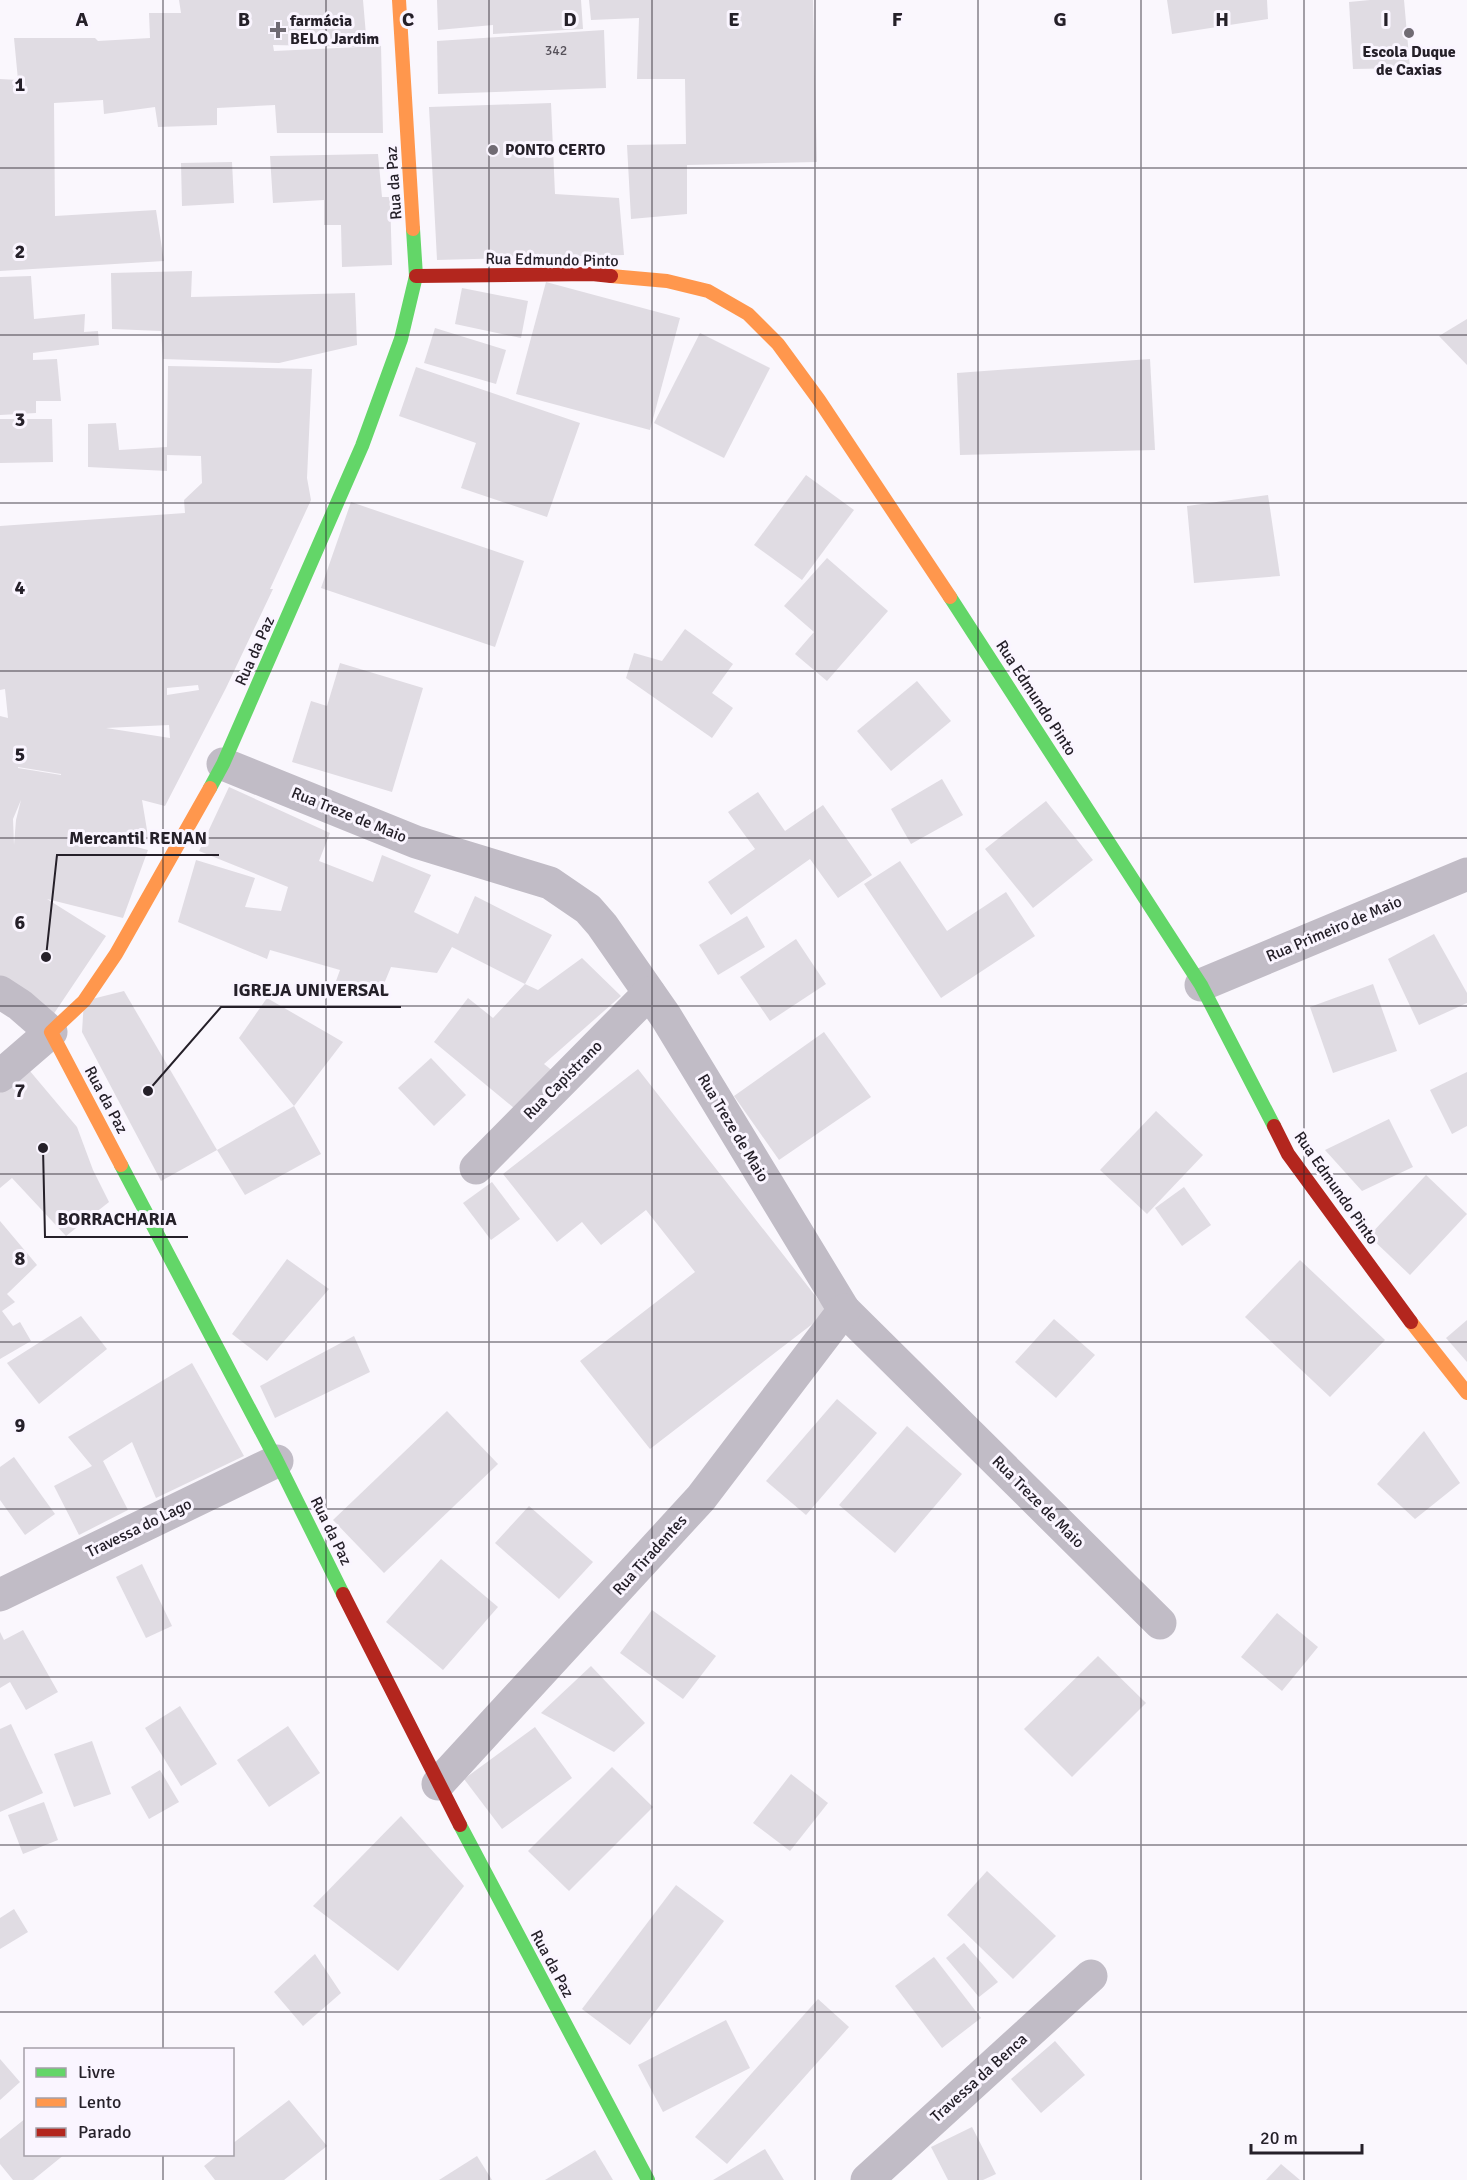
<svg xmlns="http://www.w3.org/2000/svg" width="1467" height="2180" viewBox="0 0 1467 2180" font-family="Signika,sans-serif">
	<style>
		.building { fill: #e0dce3; fill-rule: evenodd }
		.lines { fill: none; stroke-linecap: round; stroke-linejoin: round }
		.street { stroke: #c1bcc6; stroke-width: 33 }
		.fast { stroke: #63d668; stroke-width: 14 }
		.slow { stroke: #ff974d; stroke-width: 14 }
		.jam { stroke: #b3261e; stroke-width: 14 }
		.grid { fill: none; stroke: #252029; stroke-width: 1.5; stroke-opacity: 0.55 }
		.poi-dot { fill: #706b73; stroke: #faf5ff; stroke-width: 2 }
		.labels { text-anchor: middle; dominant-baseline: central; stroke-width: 6; stroke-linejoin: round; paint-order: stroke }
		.number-label { font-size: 14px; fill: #56515a }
		.poi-label { font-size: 16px; font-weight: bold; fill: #252029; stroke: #faf5ff; text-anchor: start }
		.street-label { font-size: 16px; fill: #252029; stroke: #faf5ff }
		.grid-label { font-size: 20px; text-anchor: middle; font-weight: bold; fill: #252029; stroke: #faf5ff; stroke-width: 6; stroke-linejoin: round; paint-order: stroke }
		.leader { fill: none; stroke: #252029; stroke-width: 2 }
		.callout-dot { fill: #252029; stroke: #faf5ff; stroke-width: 2 }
		.callout-label { font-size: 18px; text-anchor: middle; font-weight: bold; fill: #252029; stroke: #faf5ff; stroke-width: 6; stroke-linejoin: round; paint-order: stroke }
	</style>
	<rect width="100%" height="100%" fill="#faf7fd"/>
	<g class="building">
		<path d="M179,0H363L367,47L381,45L383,133H277L275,105L217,108V125L158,127L155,107L104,114L103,100L54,103L55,216L156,210L164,261L0,271V79L18,80L14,38H95L98,41L150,38L149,13H181ZM273,45L359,47L274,51Z"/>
		<path d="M437,0H581L583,29L493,34V25L438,30Z"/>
		<path d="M589,0H813L817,162L687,165V214L631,219L627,145L686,144L685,79H637L639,18L591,20Z"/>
		<path d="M1167,0H1267L1268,19L1172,34Z"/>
		<path d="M1370,0H1404L1410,68L1353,69L1349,2Z"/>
		<path d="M604,30L606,88L438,94L437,41Z"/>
		<path d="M551,103L555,194L619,198L624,255L437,260L429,107Z"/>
		<path d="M378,154L382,197H390L392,265L342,267L341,225H324V200L273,203L270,156Z"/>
		<path d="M232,162L234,203L182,206L181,163Z"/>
		<path d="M192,271L191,297L355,293L357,345L279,363L163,359L161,331L112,329L111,273Z"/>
		<path d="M31,276L34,319L85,314L84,332L98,331L99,345L33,353V360L57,359L61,401H36V413L0,415V277Z"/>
		<path d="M546,282L680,318L650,430L516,394Z"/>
		<path d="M462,288L528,301L521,338L455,324Z"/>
		<path d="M1467,319V365L1439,336Z"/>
		<path d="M435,328L506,350L496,384L424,363Z"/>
		<path d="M700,333L770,368L724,458L654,423Z"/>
		<path d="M1150,359L1155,450L960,455L957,373Z"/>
		<path d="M168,366L312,369L307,478L311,500L270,589H273L226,688L165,806L142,800L149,842L125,844L148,850L123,918L47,899L106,936L53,1015L0,977V716L8,718L5,689L0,690V526L185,513L184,500L202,483L201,456L167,455V471L88,467V424L116,423L119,450L167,447ZM198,685L199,690L167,695V688ZM169,725L170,738L106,728ZM18,767L61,774V775L18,768ZM21,800L16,820L14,845L13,819Z"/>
		<path d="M416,367L580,423L547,517L461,488L476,443L399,416Z"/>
		<path d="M0,419H52L53,462L0,463Z"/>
		<path d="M806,475L854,510L802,580L754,545Z"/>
		<path d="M1268,495L1280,576L1194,583L1187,506Z"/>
		<path d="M351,502L524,561L495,647L321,588Z"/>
		<path d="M827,558L888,611L827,681L795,654L814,632L784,606Z"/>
		<path d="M685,629L733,664L712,693L733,708L712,738L626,678L634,653L662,661Z"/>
		<path d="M340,663L423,688L392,792L292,762L311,701L327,706Z"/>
		<path d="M917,681L951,721L891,771L857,731Z"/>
		<path d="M942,779L963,815L911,844L891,809Z"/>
		<path d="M229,787L330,833L319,861L373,882L382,855L431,875L414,912L458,934L475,896L552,935L525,984L538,990L582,958L621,996L544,1064L554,1072L514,1108L434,1042L468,998L493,1018L525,984L452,947L437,973L391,967L381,991L336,981L340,970L270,950L267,959L178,922L196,860L255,878L245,907L281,911L288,887L199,851Z"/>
		<path d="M758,792L785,831L823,805L872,875L838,898L810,859L731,915L708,882L755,849L728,812Z"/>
		<path d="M1046,801L1093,860L1033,908L985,849Z"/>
		<path d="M900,861L947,931L1006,892L1035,936L941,998L864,884Z"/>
		<path d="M747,916L765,947L718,975L699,945Z"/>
		<path d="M1434,934L1467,993V1003L1419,1025L1388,959Z"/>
		<path d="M796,939L826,984L770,1021L740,977Z"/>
		<path d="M1373,984L1397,1051L1333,1073L1310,1007Z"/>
		<path d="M124,991L217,1150L161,1181L82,1032L84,1001Z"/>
		<path d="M267,998L343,1042L294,1106L239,1038Z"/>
		<path d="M824,1032L871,1097L779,1160L734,1096Z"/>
		<path d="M431,1058L466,1095L434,1126L398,1088Z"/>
		<path d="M24,1064L77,1127L93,1170L109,1202L66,1236L12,1178L0,1188V1085Z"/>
		<path d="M638,1069L828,1312L650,1449L580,1361L695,1272L646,1210L601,1245L582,1222L557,1242L503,1174Z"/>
		<path d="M1467,1072V1126L1452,1134L1430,1090Z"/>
		<path d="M294,1106L321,1154L245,1195L217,1150Z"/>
		<path d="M1156,1111L1203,1155L1147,1214L1100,1170Z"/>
		<path d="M1389,1119L1413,1167L1362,1191L1325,1150Z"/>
		<path d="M1426,1175L1467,1214L1410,1275L1369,1236Z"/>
		<path d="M492,1182L520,1219L491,1240L463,1203Z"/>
		<path d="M1184,1187L1211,1225L1182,1246L1155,1208Z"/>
		<path d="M0,1221L37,1265L7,1294L15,1302L2,1311L13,1326L20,1322L31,1341L0,1359Z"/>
		<path d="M287,1259L329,1289L267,1361L232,1334Z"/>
		<path d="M1300,1260L1385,1340L1330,1397L1245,1317Z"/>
		<path d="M81,1316L107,1349L39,1404L7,1363Z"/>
		<path d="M1054,1319L1095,1355L1056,1398L1015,1362Z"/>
		<path d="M1467,1320V1362L1446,1338Z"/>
		<path d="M354,1336L370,1372L275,1418L260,1386Z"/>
		<path d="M192,1363L244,1456L156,1498L132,1442L103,1461L128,1510L79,1535L54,1486L92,1466L68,1437Z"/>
		<path d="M837,1399L877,1433L806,1515L766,1481Z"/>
		<path d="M447,1411L498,1464L384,1573L333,1520Z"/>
		<path d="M907,1426L962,1474L895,1553L839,1505Z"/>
		<path d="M1424,1431L1460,1483L1415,1519L1377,1484Z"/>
		<path d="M14,1457L55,1514L25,1535L0,1500V1467Z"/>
		<path d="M529,1506L593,1562L559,1599L495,1543Z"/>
		<path d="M441,1559L498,1607L443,1670L386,1622Z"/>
		<path d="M142,1564L172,1626L146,1638L116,1577Z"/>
		<path d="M652,1610L716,1656L683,1699L620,1653Z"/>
		<path d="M1277,1613L1318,1647L1282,1691L1241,1657Z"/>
		<path d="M23,1630L58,1692L26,1710L10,1682L0,1688V1632L4,1640Z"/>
		<path d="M1098,1656L1146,1703L1072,1777L1024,1729Z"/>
		<path d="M591,1666L645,1723L614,1752L541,1713Z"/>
		<path d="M180,1706L217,1764L181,1786L145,1728Z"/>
		<path d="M11,1724L43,1793L0,1812V1729Z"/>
		<path d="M288,1726L320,1773L269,1807L237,1760Z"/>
		<path d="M535,1727L572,1778L502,1829L464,1779Z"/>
		<path d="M92,1741L111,1794L74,1807L54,1754Z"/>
		<path d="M612,1767L653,1807L569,1891L528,1851Z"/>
		<path d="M160,1770L179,1802L149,1819L131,1787Z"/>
		<path d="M791,1774L828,1803L790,1851L753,1823Z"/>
		<path d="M44,1802L58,1840L23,1854L8,1815Z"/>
		<path d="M401,1816L464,1886L398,1971L313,1906Z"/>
		<path d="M987,1871L1056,1936L1013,1979L947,1915Z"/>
		<path d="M676,1885L724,1921L630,2045L582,2009Z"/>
		<path d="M14,1909L28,1932L0,1949V1918Z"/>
		<path d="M964,1943L998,1982L979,1997L946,1958Z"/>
		<path d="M315,1954L341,1993L303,2026L274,1992Z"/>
		<path d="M934,1957L981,2018L942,2048L895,1986Z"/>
		<path d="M818,1999L849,2027L727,2164L695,2137Z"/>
		<path d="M726,2020L750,2068L663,2112L638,2065Z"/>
		<path d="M1055,2041L1085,2075L1041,2113L1011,2079Z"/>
		<path d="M0,2059L20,2082L0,2100Z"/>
		<path d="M289,2100L327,2146L284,2180H215L204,2166L219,2154H232V2144Z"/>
		<path d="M26,2118V2154H65L33,2180H13L0,2164V2139Z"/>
		<path d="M972,2127L996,2174L983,2180H948L931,2147Z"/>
		<path d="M765,2149L784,2180H713Z"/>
		<path d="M595,2150L613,2180H545Z"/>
		<path d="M477,2156L492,2180H439Z"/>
		<path d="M1281,2164L1300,2180H1266Z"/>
	</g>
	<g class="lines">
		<g class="street">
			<path d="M223,764L416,842L550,883L588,909L602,925L666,1017L844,1310L1160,1623"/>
			<path d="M1201,985L1467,874"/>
			<path d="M0,992L20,1005L51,1032L0,1076"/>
			<path d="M476,1168L649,993"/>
			<path d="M0,1595L277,1461"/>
			<path d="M438,1784L701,1498L844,1310"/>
			<path d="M867,2180L1091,1976"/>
		</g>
		<g class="fast">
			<path d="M950,597L1201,985L1274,1126"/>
			<path d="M210,788L223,764L362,446L401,339L416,276L413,229"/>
			<path d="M121,1165L277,1461L343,1594"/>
			<path d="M460,1825L648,2180"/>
		</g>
		<g class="slow">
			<path d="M399,0L413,229"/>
			<path d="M611,276L667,281L708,291L748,314L778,344L819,400L950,597"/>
			<path d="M121,1165L51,1032L84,1001L116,954L210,788"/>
			<path d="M1411,1322L1467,1393"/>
		</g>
		<g class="jam">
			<path d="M416,276L592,274L611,276"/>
			<path d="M1274,1126L1288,1154L1411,1322"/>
			<path d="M343,1594L460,1825"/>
		</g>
	</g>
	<path class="grid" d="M163,0V2050M326,0V2180M489,0V2180M652,0V2180M815,0V2180M978,0V2180M1141,0V2180M1304,0V2180M0,168H1467M0,335H1467M0,503H1467M0,671H1467M0,838H1467M0,1006H1467M0,1174H1467M0,1342H1467M0,1509H1467M0,1677H1467M0,1845H1467M0,2012H1467M163,2154V2180"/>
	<g class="poi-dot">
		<path d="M275 21h6v6h6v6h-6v6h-6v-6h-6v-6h6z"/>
		<circle cx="1409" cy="33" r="6"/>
		<circle cx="493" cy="150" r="6"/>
	</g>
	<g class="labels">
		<g class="number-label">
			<text x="556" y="50">342</text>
		</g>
		<g class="poi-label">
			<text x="290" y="21">farmácia<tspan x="290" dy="18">BELO Jardim</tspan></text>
			<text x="1409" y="52" text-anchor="middle">Escola Duque<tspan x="1409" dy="18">de Caxias</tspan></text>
			<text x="505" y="150">PONTO CERTO</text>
		</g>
		<g class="street-label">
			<text transform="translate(394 183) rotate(-94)">Rua da Paz</text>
			<text transform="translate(552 260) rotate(1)">Rua Edmundo Pinto</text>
			<text transform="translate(255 651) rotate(-66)">Rua da Paz</text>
			<text transform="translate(1036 698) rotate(57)">Rua Edmundo Pinto</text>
			<text transform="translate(349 815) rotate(22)">Rua Treze de Maio</text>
			<text transform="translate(1334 929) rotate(-23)">Rua Primeiro de Maio</text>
			<text transform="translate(563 1080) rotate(-45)">Rua Capistrano</text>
			<text transform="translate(106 1100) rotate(62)">Rua da Paz</text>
			<text transform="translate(733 1128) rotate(59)">Rua Treze de Maio</text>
			<text transform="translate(1336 1188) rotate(55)">Rua Edmundo Pinto</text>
			<text transform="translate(1038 1502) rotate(45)">Rua Treze de Maio</text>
			<text transform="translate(139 1528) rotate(-26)">Travessa do Lago</text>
			<text transform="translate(331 1531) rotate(64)">Rua da Paz</text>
			<text transform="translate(650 1555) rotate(-48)">Rua Tiradentes</text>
			<text transform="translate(552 1964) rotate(62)">Rua da Paz</text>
			<text transform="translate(979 2078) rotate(-42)">Travessa da Benca</text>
		</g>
	</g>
	<g class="grid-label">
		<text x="82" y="26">A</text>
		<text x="244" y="26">B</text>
		<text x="408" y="26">C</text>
		<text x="570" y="26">D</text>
		<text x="734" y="26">E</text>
		<text x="897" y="26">F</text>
		<text x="1060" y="26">G</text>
		<text x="1222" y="26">H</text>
		<text x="1386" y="26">I</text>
		<text x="20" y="91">1</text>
		<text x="20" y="258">2</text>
		<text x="20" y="426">3</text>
		<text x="20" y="594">4</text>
		<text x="20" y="761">5</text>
		<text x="20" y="929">6</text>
		<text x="20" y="1097">7</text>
		<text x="20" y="1265">8</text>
		<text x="20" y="1432">9</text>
	</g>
	<path class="leader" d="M46 957L57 855H219M148 1091L221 1007H401M43 1148L45 1237H188"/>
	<g class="callout-dot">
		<circle cx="46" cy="957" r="6"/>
		<circle cx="148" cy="1091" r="6"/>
		<circle cx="43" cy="1148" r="6"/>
	</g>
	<g class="callout-label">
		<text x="138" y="844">Mercantil RENAN</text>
		<text x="311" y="996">IGREJA UNIVERSAL</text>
		<text x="117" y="1225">BORRACHARIA</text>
	</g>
	<rect x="24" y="2048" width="210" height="108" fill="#faf5ff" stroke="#a5a0a9" stroke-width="1.5"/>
	<rect x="36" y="2068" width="30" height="9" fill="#63d668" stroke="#a5a0a9" stroke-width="1.5"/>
	<text x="78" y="2078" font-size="18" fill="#252029">Livre</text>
	<rect x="36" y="2098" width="30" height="9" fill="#ff974d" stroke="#a5a0a9" stroke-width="1.5"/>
	<text x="78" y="2108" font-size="18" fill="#252029">Lento</text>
	<rect x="36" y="2128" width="30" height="9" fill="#b3261e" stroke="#a5a0a9" stroke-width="1.5"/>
	<text x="78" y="2138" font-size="18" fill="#252029">Parado</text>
	<path d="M1251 2144v9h111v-9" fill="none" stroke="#252029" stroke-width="3"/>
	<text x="1260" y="2144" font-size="18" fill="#252029" stroke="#faf5ff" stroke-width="4.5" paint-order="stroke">20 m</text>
</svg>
